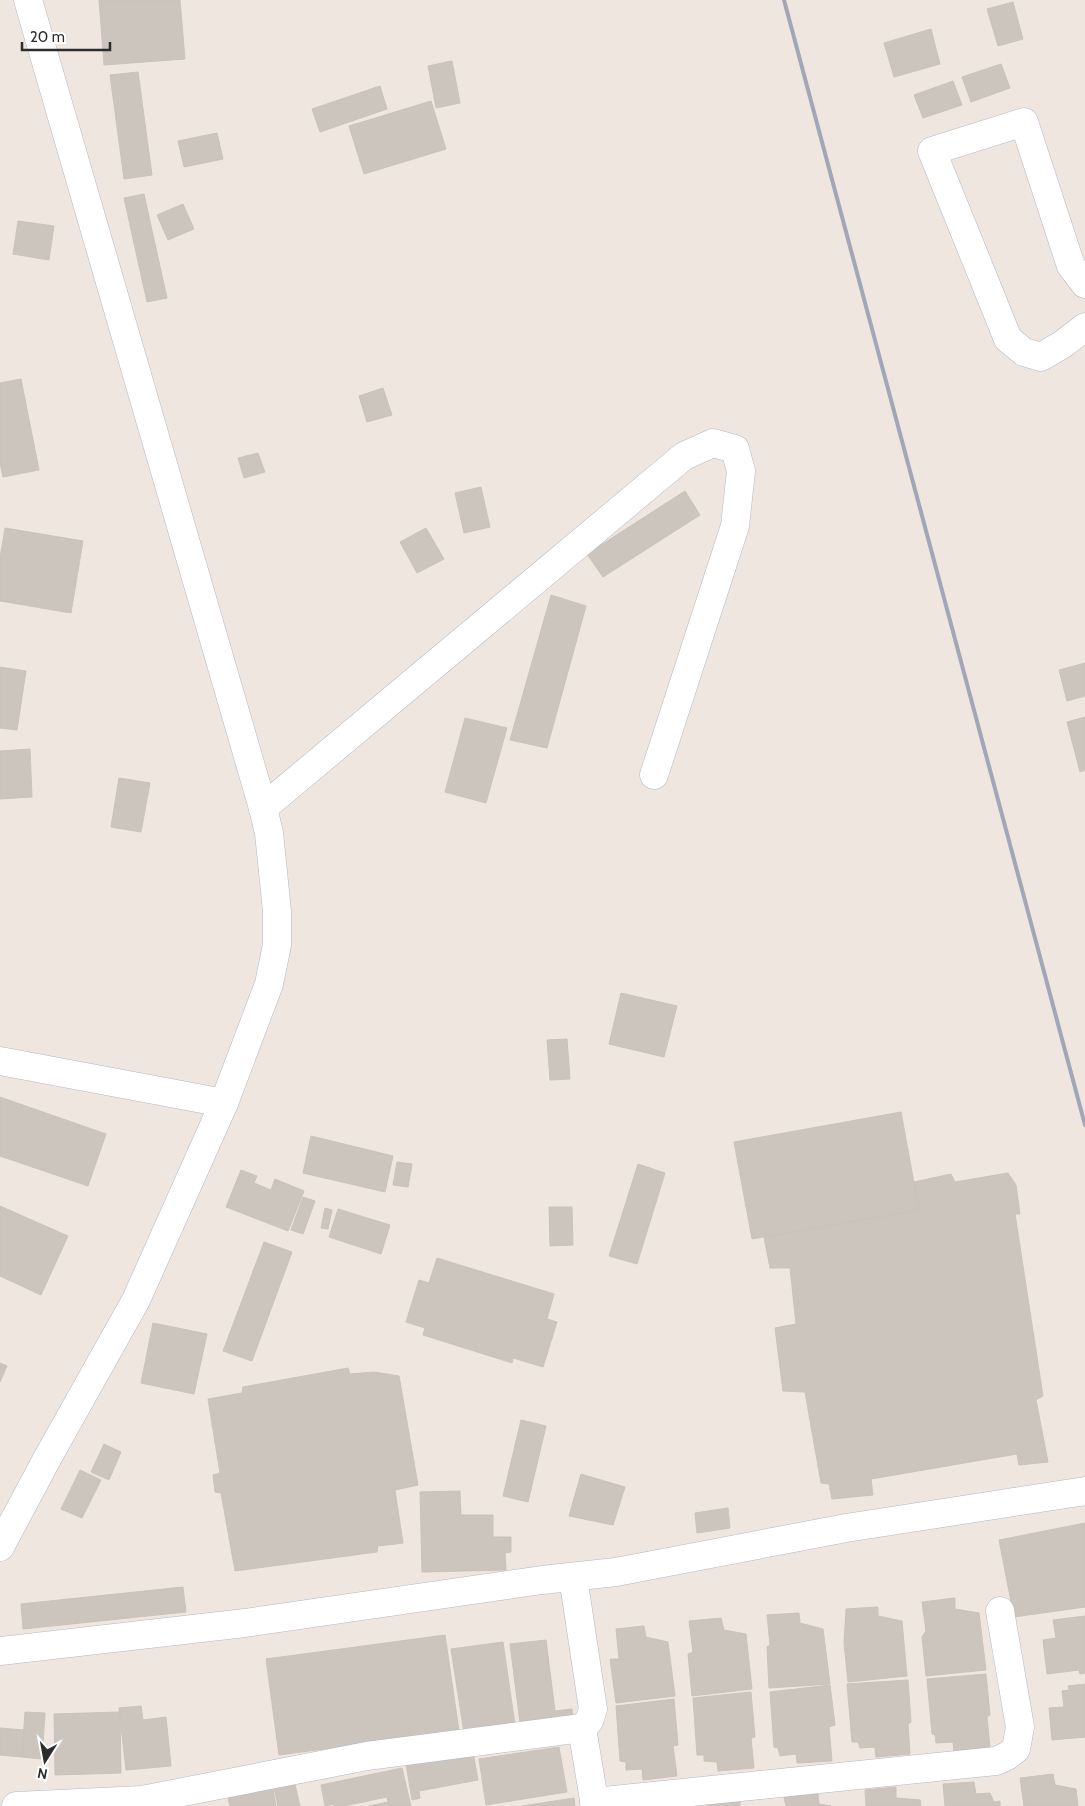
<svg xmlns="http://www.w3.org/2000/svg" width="1085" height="1806" viewBox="0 0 1085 1806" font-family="Cabin,sans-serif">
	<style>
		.building { fill: #cbc5be; stroke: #cbc2b8 }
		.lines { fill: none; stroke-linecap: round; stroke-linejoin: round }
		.minor-casing { stroke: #b3b7c1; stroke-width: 29 }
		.minor { stroke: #fff; stroke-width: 28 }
		.rail { stroke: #a1a7b8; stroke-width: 4 }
	</style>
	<rect width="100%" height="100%" fill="#efe7df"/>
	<g class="building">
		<path d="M99,0H180L185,59L104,65Z"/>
		<path d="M1013,2L1023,39L998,46L987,9Z"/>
		<path d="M931,29L940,64L894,77L884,43Z"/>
		<path d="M452,61L460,103L436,108L428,66Z"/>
		<path d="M1001,64L1010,88L971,102L962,77Z"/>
		<path d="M138,72L152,175L124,179L110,75Z"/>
		<path d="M953,81L962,105L923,118L914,95Z"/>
		<path d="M380,86L387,109L320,132L312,109Z"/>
		<path d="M431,101L446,149L364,174L349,126Z"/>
		<path d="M217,133L223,159L184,167L178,141Z"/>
		<path d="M144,194L167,298L147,302L124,198Z"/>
		<path d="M183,204L194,229L168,240L157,215Z"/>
		<path d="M18,221L54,226L49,260L13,254Z"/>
		<path d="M21,379L39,470L3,477L0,463V383Z"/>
		<path d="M383,388L392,415L367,422L359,396Z"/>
		<path d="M258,453L265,472L244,478L238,458Z"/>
		<path d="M481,487L490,527L464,533L455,493Z"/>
		<path d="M685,491L700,515L603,577L587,554Z"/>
		<path d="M5,528L83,541L71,613L0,601V558Z"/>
		<path d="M426,528L444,559L417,573L400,542Z"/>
		<path d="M551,595L586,606L547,748L510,740Z"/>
		<path d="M1085,663V696L1067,701L1059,670Z"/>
		<path d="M0,667L26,671L17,730L0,728Z"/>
		<path d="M1085,717V770L1080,772L1067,722Z"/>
		<path d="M465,718L507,728L486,803L445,792Z"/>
		<path d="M30,749L32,797L0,799V751Z"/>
		<path d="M119,778L150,783L141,832L111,827Z"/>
		<path d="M621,993L677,1006L664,1057L609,1044Z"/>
		<path d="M567,1039L570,1079L550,1080L547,1040Z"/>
		<path d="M0,1097L106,1134L88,1186L0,1156Z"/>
		<path d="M901,1112L919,1210L752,1239L734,1142Z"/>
		<path d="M311,1136L393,1156L385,1192L303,1173Z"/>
		<path d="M397,1162L412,1164L408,1187L393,1185Z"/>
		<path d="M638,1164L665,1173L637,1264L609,1256Z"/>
		<path d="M241,1170L257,1176L254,1183L271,1190L275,1179L304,1191L288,1231L226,1207Z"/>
		<path d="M1008,1173L1016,1185L1020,1214H1015L1043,1396L1036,1400L1048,1462L1019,1465L1017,1454L871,1479L873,1495L832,1499L829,1484L821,1483L805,1392L783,1391L775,1328L796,1324L790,1268H770L764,1237L919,1210L914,1182L951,1174L955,1182Z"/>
		<path d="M303,1197L315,1201L303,1234L291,1230Z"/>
		<path d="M0,1206L68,1236L41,1295L0,1276Z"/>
		<path d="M549,1207H572L573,1245L550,1246Z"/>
		<path d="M325,1208L332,1210L328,1229L321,1228Z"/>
		<path d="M338,1209L390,1225L381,1254L329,1237Z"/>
		<path d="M264,1242L292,1252L252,1361L223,1351Z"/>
		<path d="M437,1258L554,1294L547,1319L557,1322L543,1367L513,1358L512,1363L423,1335L425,1328L406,1322L419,1280L429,1283Z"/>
		<path d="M153,1323L207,1334L194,1394L141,1383Z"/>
		<path d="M0,1363L7,1366L0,1382Z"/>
		<path d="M348,1368L350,1374L374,1372L399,1376L418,1485L395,1490L403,1543L378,1546L377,1552L235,1571L221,1493L215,1492L213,1475L220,1473L208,1399L242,1393L243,1387Z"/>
		<path d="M521,1420L546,1426L528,1502L503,1496Z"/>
		<path d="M104,1444L121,1452L109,1480L91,1472Z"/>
		<path d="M80,1470L101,1480L82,1518L61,1509Z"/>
		<path d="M581,1474L625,1487L613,1525L569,1516Z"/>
		<path d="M460,1491L461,1515H493V1537H511V1552L505,1553L506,1570L422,1572L420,1492Z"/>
		<path d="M728,1508L730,1528L697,1533L695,1513Z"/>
		<path d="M1085,1523V1607L1014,1617L999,1540Z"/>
		<path d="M183,1587L186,1612L23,1629L21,1604Z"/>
		<path d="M955,1598V1609L979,1613L986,1670L926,1676L922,1637L926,1631L922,1602Z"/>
		<path d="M878,1607V1616L902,1621L907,1676L848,1682L844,1643L846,1609Z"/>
		<path d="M799,1613L800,1623L823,1629L830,1684L769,1688L767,1647L770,1645L767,1615Z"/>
		<path d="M1085,1616V1673L1080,1674L1079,1670L1047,1674L1043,1640L1056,1638L1053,1620Z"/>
		<path d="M721,1618L724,1630L746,1634L752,1689L692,1696L688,1654L693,1652L689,1621Z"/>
		<path d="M644,1626L646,1637L668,1642L675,1696L616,1703L610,1659H619L616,1629Z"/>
		<path d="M445,1635L459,1731L279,1755L266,1659Z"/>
		<path d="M546,1640L555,1711L572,1709L573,1724L521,1730L510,1644Z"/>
		<path d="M503,1642L515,1725L464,1733L451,1649Z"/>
		<path d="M986,1674L990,1715L987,1717L990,1748L954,1751L953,1742L936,1743L935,1735L932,1734L927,1679Z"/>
		<path d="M908,1680L911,1722L908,1724L910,1754L876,1757L875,1747L860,1748L858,1742H852L847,1684Z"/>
		<path d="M1085,1684V1737L1052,1740L1049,1708L1064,1707L1062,1691L1069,1690L1068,1686Z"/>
		<path d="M830,1685L835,1725L829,1727L832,1761L797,1763L796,1754L780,1756L778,1748L774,1747L770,1692Z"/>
		<path d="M751,1692L755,1737L751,1738L754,1768L718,1771L717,1762L704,1761V1755H697L693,1698Z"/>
		<path d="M674,1699L678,1745L673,1746L677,1776L643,1780L642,1769L626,1770V1762L620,1761L616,1706Z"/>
		<path d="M141,1706L143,1720L166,1717L171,1766L126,1770L119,1708Z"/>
		<path d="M25,1712L45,1713L42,1759L22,1757Z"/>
		<path d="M120,1712L121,1773L55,1775L54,1714Z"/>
		<path d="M0,1728L24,1730L22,1757L0,1755Z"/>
		<path d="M559,1747L567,1792L486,1805L479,1759Z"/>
		<path d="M473,1752L478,1780L419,1791L420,1798L412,1800L406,1764Z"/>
		<path d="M402,1768L411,1806H369L388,1802L387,1797L344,1806H334L333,1804L325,1806L321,1785Z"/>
		<path d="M1053,1774L1055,1785L1076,1789L1078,1806H1024L1020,1778Z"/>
		<path d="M294,1780L300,1806H278L273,1784Z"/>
		<path d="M974,1782L976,1794L990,1793L994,1802L1000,1801V1806H945L943,1784Z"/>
		<path d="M272,1785L276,1806H230L227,1793Z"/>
		<path d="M896,1787V1798L920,1800L921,1806H866L865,1790Z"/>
		<path d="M818,1794L819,1804L831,1806H786L784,1797Z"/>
		<path d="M574,1798L575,1806H522Z"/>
		<path d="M740,1800V1806H707L706,1805Z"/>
	</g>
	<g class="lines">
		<g class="minor-casing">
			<g id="minor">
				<path d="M1085,284L1071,266L1024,122L932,151L1008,339L1024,352L1041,357L1063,344L1085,327"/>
				<path d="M263,808L684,456L713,443L735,449L741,471L735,526L654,775"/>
				<path d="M0,1061L224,1103"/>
				<path d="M0,1547L48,1457L136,1300L224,1103L269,984L277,945V911L269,833L263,808L28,0"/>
				<path d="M0,1651L245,1623L542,1580L616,1572L846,1528L1085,1491"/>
				<path d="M582,1728L595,1806"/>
				<path d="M594,1802L996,1761L1007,1756L1016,1749L1020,1727L1000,1611"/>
				<path d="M16,1806L142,1800L367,1756L582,1728L589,1721L593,1709L573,1577"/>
			</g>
		</g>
		<use href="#minor" class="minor"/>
		<path class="rail" d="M784,0L1085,1125"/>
	</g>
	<g transform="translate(45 1761) rotate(191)" stroke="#ffffff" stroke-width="4" paint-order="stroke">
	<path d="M0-4L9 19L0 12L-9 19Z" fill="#2d2d2d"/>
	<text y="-8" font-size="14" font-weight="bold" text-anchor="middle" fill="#2d2d2d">N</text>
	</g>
	<path d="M22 42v8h88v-8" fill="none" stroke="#2d2d2d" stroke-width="2.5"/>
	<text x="30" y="42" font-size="15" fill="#2d2d2d" stroke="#ffffff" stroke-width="4" paint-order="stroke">20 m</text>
</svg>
